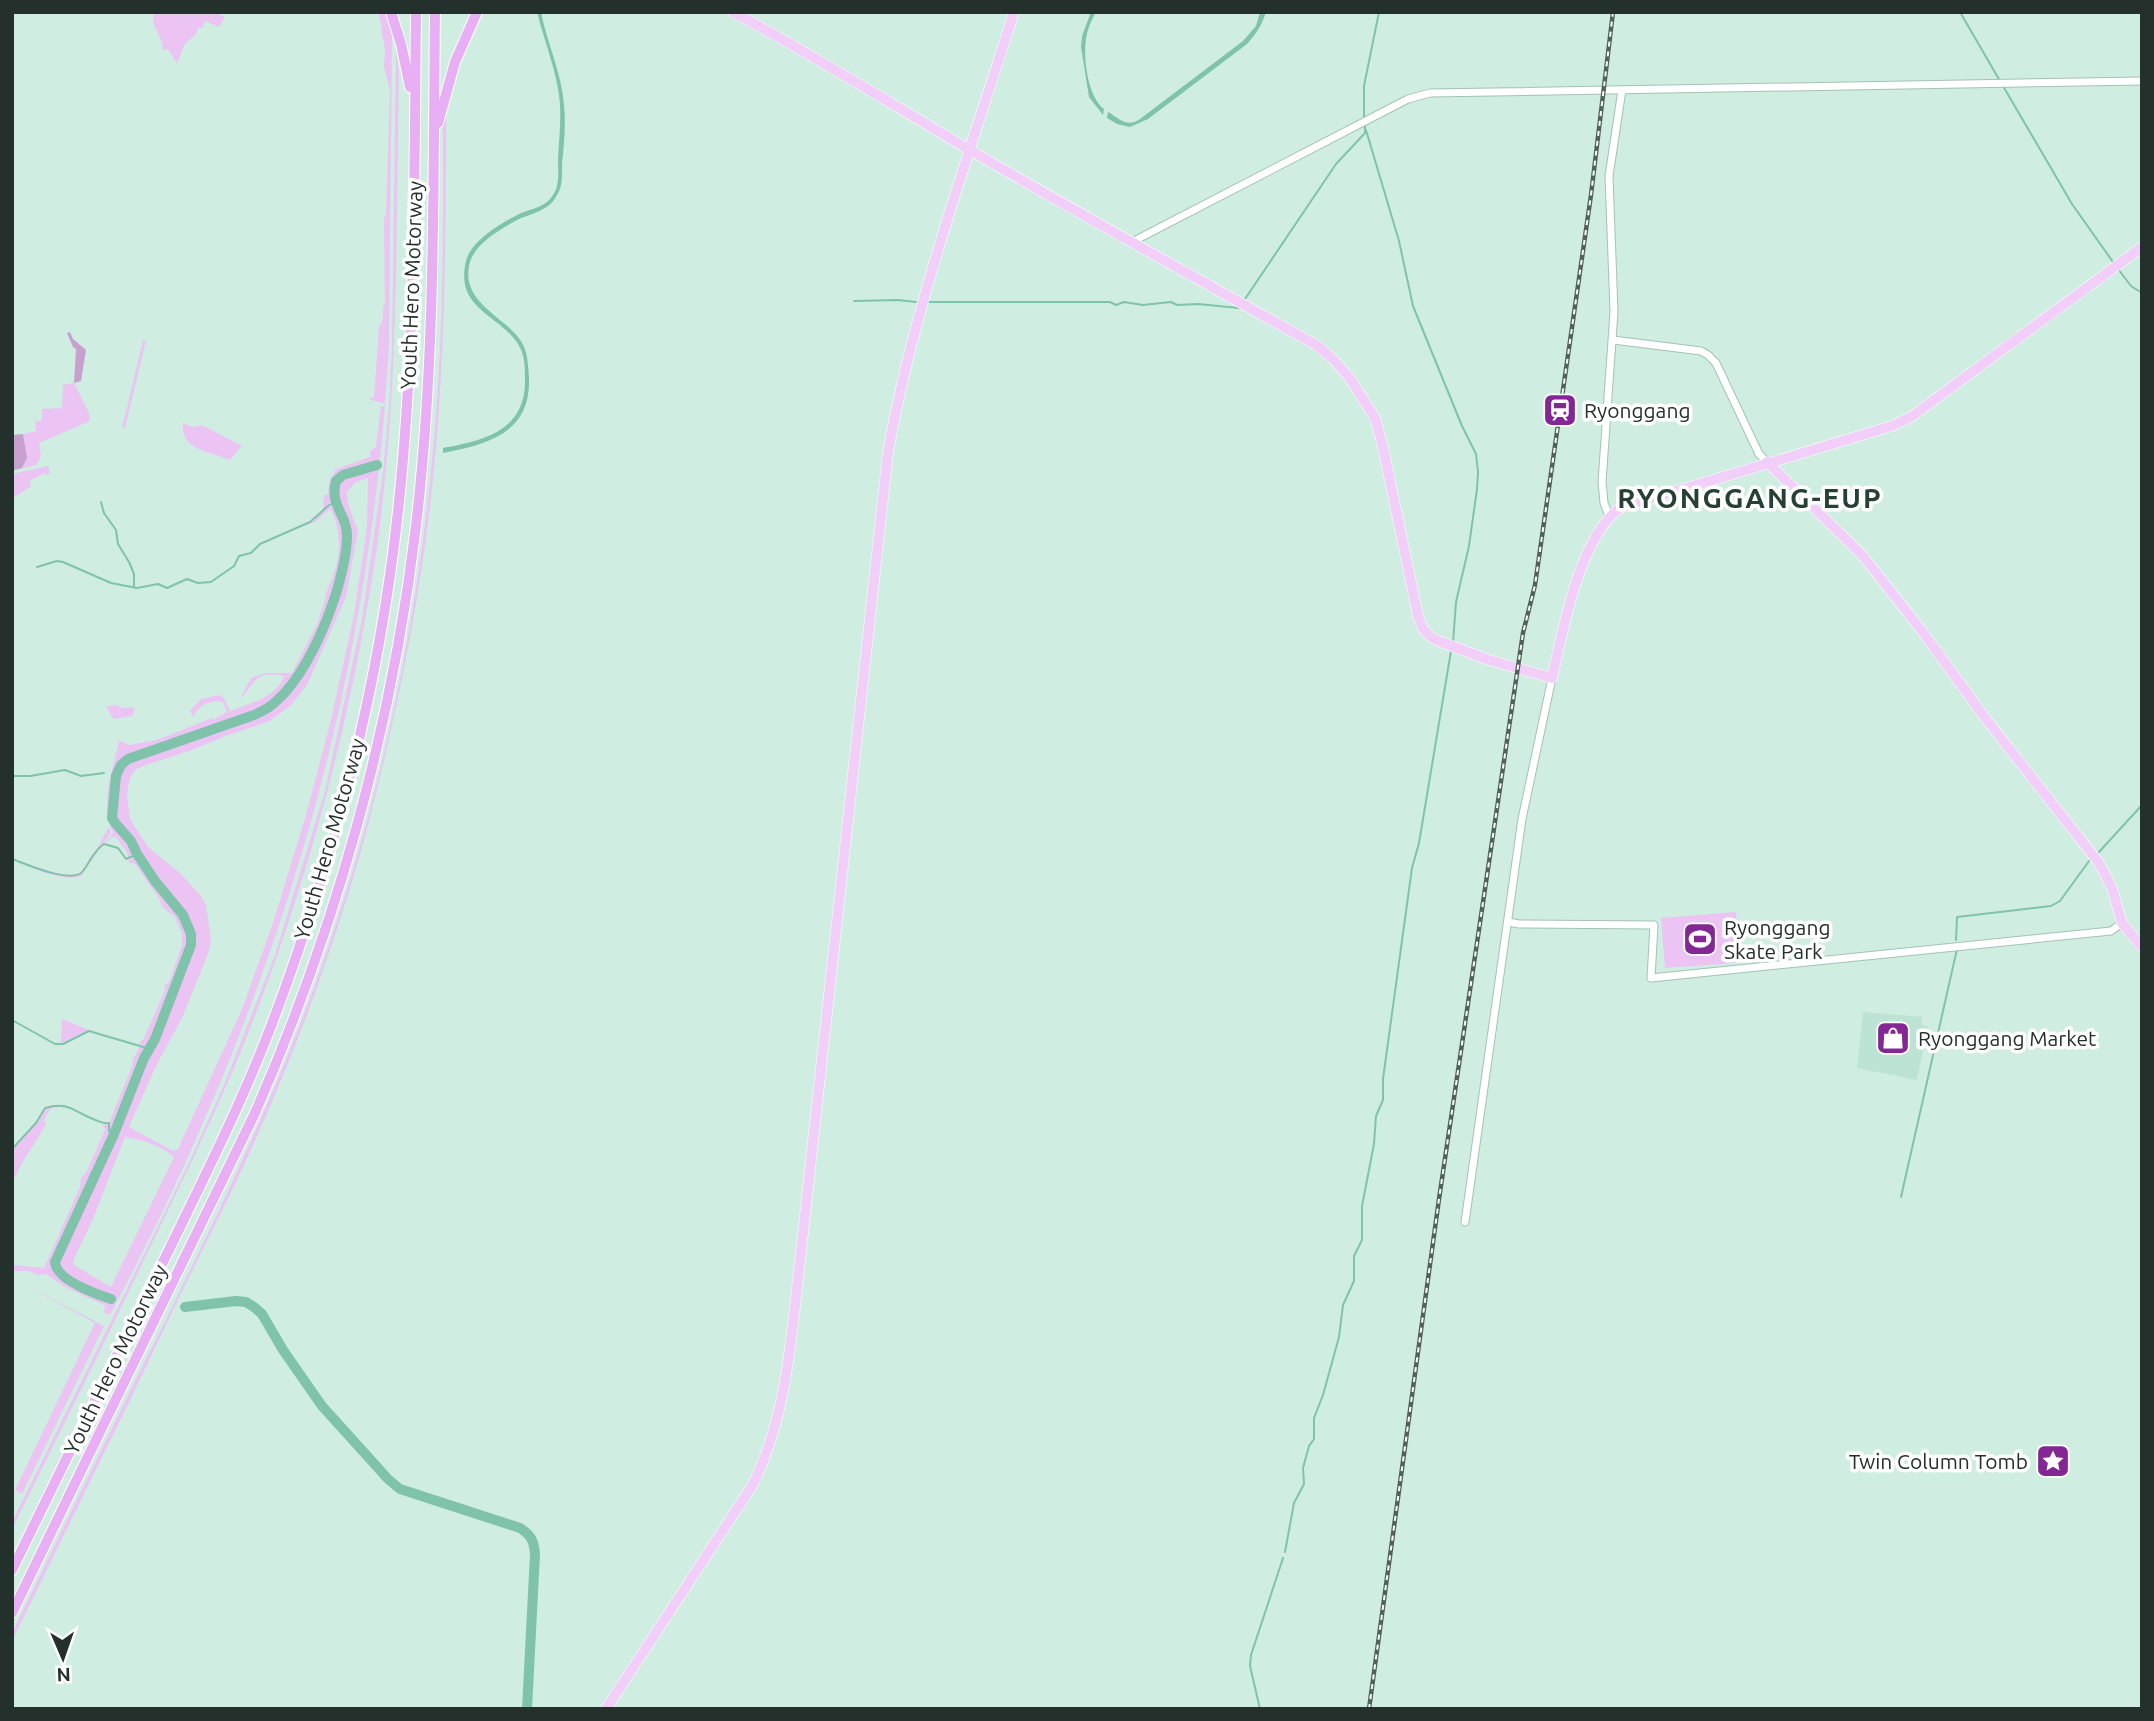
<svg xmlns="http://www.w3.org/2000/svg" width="2154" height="1721" viewBox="0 0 2154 1721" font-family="Ubuntu,sans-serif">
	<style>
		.built { fill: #bce3d3 }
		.green { fill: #ebc4f4; fill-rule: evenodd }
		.forest { fill: #c7a0cf }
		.water { fill: #7fc3aa }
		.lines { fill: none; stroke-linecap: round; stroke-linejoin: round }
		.stream { stroke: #7fc3aa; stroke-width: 2 }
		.river { stroke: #7fc3aa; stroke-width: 10 }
		.minor-casing { stroke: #a4c2b6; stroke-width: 9 }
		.major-casing { stroke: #fff; stroke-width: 11 }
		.highway-casing { stroke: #fff; stroke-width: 12 }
		.minor { stroke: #fff; stroke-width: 7 }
		.major { stroke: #f1cff8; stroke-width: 10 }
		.highway { stroke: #e8aff4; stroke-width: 10 }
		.rail-casing { stroke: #51625b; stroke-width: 4.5 }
		.rail { stroke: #fff; stroke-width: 2; stroke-dasharray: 5; stroke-linecap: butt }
		.labels { text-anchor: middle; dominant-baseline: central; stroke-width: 7; stroke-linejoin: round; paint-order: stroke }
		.street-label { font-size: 21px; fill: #24302b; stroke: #fff }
		.poi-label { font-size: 21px; fill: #24302b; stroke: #fff; text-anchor: start }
		.district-label { font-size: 28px; font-weight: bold; letter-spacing: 2px; fill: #264036; stroke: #fff }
	</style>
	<rect width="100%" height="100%" fill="#cfeee1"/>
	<path class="built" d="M1863,1012L1922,1017V1025L1928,1026L1917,1080L1857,1068Z"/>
	<g class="green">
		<path d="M154,12H208L209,14L217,13L225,17L219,27L205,21L203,27L198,28L196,34L184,45L177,64L168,49L163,50L162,46L163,44L153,23Z"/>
		<path d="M378,12H387L392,35L389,347L385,404L368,399L374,397L379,328L383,319V307L385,305L384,219L386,214L390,91L384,66L385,48L381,30L382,28Z"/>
		<path d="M396,52L399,72C396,228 399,385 378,540C353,714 308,887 241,1051C212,1122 178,1190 144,1260C101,1350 57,1439 12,1529V1522L188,1165L224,1085L275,955L325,791L362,619L383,472L389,406L392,347Z"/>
		<path d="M446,96C446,205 446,314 438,423C428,562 401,699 366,833C335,946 294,1057 245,1163C222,1212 197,1261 173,1310C121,1421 66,1530 12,1641V1633C65,1524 118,1415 172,1307C230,1189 287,1070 329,945C391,764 426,575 438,385C444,293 443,202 443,111Z"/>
		<path d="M143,340L146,341L125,428H122Z"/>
		<path d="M74,383L89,413L90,421L39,443L41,457L36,465L22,468L27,458L23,434L36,431L35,421H42V409L62,408L63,385Z"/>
		<path d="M381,406H385C358,734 264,1026 110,1315L103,1312L106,1306L65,1287L46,1274L38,1275L28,1271H12V1265L44,1268L80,1187L81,1178L86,1173L105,1130L103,1125L108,1124V1131L113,1134C99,1164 87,1199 70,1229C64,1239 50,1255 54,1268C56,1279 99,1297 109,1301L111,1299C97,1292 57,1280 56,1263L115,1134L145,1059L156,1039L192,945V934L184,914L156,881L137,854L132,841L113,818L117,777L125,762L254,716C300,695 321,639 335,595C341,576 348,557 348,537C349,516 330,505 337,481L344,476L377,466V464C355,468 325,473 334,503L325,507L323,511L324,496L328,494L329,481L336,469L370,457V451L376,447ZM368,478L367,527L354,615L331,720L306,815L273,923L242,1009L178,1149L173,1151L129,1127L156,1066L182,1018L209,951L211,940L206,905L201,896L181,874L148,847L130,819L127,793L130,778L135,770L143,766L189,751L226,736L270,721L291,705L307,685L346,597L358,531L348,504L347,492L356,482ZM125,1137C143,1140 160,1145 174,1157L111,1287L74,1265L73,1261L93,1219Z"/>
		<path d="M183,423L193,427L202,425L242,446L230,460C210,451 180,451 183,423Z"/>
		<path d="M48,466L50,473L47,475L44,473L30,481L31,486L12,499V474Z"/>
		<path d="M335,504C338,514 345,525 345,535C346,552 340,572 335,588C321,633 303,684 261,710L130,757L121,762L115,775L112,776L115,777L112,818L130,842L135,854L126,858L128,854L116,837H112L105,844L113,833C99,804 113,770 119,740L129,745L157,740L212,718L214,720L217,717L227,712L223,702C210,699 198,706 193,717L190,711L201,699L220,695L224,698L230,711C249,704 277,697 284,676C253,670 256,684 240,699L251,678L266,673H292L319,620C320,612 324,607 325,599C326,591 329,586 332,579C341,556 342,530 330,509L315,522L303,526C315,520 323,509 335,504Z"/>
		<path d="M118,705L119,708L133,707L135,709L132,716L113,719L106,706Z"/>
		<path d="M109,827L111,833L81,876C59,882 33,867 12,860L56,874L78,875C94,863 99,842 109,827Z"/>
		<path d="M136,855C144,866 151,878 159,888C176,908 194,925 188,953L154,1038L149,1048L139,1044L144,1038L165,990L164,986L169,982L182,945V934L175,917L162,907L160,900L135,864L127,861Z"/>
		<path d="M1736,912L1739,960L1736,963L1665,968L1661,918Z"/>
		<path d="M62,1019L89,1030L61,1043Z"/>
		<path d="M141,1045L148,1049L113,1132L109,1131V1123L132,1066L133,1059Z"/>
		<path d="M60,1105L76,1110L78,1113C69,1107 60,1105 50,1109L44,1120L46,1123C37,1143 23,1157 15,1178L12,1175V1151L38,1122L44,1111L49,1107Z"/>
		<path d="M12,1278L104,1326L22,1494L15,1490L95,1323Z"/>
	</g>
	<g class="forest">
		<path d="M70,332L73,339L86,350L81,381L74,383L76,349L73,347L67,333Z"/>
		<path d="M23,434L27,458L22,468L12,471V435Z"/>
	</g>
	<g class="water">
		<path d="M537,12H541C547,43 562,74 564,105C566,125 564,145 562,164C562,175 563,186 557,195C549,211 532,213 517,220C499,230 473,244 469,266C462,303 504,316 521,341C528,352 528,365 529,378C531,433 488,444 443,453V448C486,440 527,430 525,377C525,364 524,351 516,341C495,313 455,307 466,261C471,240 503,222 521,213C532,209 547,206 553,195C560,185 558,170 558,159C559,141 561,123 560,105C559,78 544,40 537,12Z"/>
		<path d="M1091,12H1096C1091,21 1087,30 1086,39C1083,59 1088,97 1104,109L1103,115L1089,97L1081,47L1082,36Z"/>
		<path d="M1260,12H1266C1262,25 1256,34 1247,44L1148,119L1130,127L1117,124L1107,118L1108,112C1120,119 1127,128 1140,119L1243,41L1256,26Z"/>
	</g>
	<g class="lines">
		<g class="stream">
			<path d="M1960,12L2000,81"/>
			<path d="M2003,86L2072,204L2113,262"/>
			<path d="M1364,118V86L1379,12"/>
			<path d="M1366,130L1399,241L1413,306L1462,426L1476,454L1478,472L1477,489L1469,546L1456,602L1453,643"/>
			<path d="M2118,269L2131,286L2142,293"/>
			<path d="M1245,299L1336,164L1365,133V124"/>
			<path d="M854,301L898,300L916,302"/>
			<path d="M929,302H1110L1116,305L1124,302L1143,305L1171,302L1177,305L1198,304L1239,308L1240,306"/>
			<path d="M101,502L104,513L116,530L118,544L129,562L134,574V586"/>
			<path d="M37,567L57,561L63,562L111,583L137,588L158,584L167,588L187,579L198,583L211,582L234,566L239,556L251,553L260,544L310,522L328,506L335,502"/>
			<path d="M12,776H30L65,770L81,776L104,773"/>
			<path d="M112,776H116"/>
			<path d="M2099,852L2142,805"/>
			<path d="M12,859C26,864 73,885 83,871C90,862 94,850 104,844L118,848L126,859L137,854"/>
			<path d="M1956,940L1957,917L2051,906L2060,901L2089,861"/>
			<path d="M12,1020L55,1044H63L89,1031L150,1049"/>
			<path d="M12,1149L36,1123L45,1108C68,1101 73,1111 93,1119C99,1121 102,1124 109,1123V1131L114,1134"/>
			<path d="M1901,1197L1957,949"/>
			<path d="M1285,1552L1294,1503L1304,1484L1303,1468L1309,1446L1314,1439V1418L1323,1395L1339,1337L1343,1305L1354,1281V1256L1362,1240V1206L1374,1144L1376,1116L1383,1100V1079L1412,868L1419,843L1451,651"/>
			<path d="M1260,1709L1250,1666L1251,1655L1283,1558"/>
		</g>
		<g class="river">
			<path d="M111,1299C96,1294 56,1280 55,1262L114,1134L144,1058L155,1039L191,945V934L183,915L155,881L137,854L131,841L116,824L112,818L116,776L121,765L128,759L254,715C261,712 267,709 273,704C311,673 345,586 347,538C348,515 329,506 336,481L343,475L377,465"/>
			<path d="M185,1307L236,1301L246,1302L254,1307L262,1314L283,1350L322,1406L388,1479L400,1489L520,1528C531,1535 534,1541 535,1554L527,1709"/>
		</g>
		<g class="minor-casing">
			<g id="minor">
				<path d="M1132,242L1408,99L1430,93L2142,81"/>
				<path d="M1613,340L1701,351L1708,355L1716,363L1759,454L1767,462"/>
				<path d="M1609,516L1604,503L1602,482L1614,312L1609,176L1622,90"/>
				<path d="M1508,922L1519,924L1654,925L1651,978L2111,931L2122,923"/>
				<path d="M1465,1222L1522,819L1552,678"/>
			</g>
		</g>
		<g class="major-casing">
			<g id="major">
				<path d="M733,12C813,55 890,103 968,149C1083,216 1200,280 1316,345L1331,357L1349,377L1375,418L1383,447L1418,616L1423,629L1432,638L1441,642L1489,660L1552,678C1563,630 1579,538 1620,508L1892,426L1911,417L2142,247"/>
				<path d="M1767,462L1863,556L1874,570L1922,631L1986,719L2099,863L2112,888L2122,923L2142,947"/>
				<path d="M606,1709L752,1486C787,1417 791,1338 800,1261L888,452C915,302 968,158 1014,12"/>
			</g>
		</g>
		<g class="highway-casing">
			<g id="highway">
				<path d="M391,12L401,44L410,87"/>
				<path d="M438,123L455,62L477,12"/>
				<path d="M12,1570C63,1466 113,1363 164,1260C202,1182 242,1103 273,1021C333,861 378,691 397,520C416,352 414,182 416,12"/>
				<path d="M12,1613L255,1113C336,928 392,728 416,526C436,356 433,184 435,12"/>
			</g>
		</g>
		<use href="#minor" class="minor"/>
		<use href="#major" class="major"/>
		<use href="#highway" class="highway"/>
		<g class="rail-casing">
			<path id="rail" d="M1369,1709L1439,1199L1523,633L1535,585L1591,195L1613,12"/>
		</g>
		<use href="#rail" class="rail"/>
	</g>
	<defs>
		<g id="station-square" transform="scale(1.75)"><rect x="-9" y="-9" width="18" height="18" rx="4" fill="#822794" stroke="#fff"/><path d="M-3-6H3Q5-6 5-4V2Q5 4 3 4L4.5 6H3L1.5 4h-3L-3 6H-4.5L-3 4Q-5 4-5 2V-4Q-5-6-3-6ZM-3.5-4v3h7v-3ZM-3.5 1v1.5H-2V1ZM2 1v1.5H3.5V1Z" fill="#fff"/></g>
		<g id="stadium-square" transform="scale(1.75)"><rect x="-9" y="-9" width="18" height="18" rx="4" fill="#822794" stroke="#fff"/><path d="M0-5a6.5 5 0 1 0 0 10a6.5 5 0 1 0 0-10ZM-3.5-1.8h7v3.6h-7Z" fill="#fff"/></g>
		<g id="shop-square" transform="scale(1.75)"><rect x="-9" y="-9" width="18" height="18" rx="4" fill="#822794" stroke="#fff"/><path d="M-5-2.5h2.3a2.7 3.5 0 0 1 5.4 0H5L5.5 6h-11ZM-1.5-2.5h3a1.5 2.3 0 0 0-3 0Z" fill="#fff"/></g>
		<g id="sight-square" transform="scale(1.75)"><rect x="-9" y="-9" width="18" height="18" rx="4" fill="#822794" stroke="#fff"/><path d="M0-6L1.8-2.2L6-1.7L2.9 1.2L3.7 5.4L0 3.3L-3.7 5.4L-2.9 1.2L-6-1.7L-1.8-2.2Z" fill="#fff"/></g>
	</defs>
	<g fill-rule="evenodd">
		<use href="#station-square" x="1560" y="410"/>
		<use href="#stadium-square" x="1700" y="939"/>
		<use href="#shop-square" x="1893" y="1038"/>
		<use href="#sight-square" x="2053" y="1461"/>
	</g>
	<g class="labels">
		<g class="street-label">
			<text transform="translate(411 285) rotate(-88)">Youth Hero Motorway</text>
			<text transform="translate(329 839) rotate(-74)">Youth Hero Motorway</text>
			<text transform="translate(115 1359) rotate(-64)">Youth Hero Motorway</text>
		</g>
		<g class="poi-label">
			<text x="1584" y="410">Ryonggang</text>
			<text x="1724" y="927">Ryonggang<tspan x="1724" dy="24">Skate Park</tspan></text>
			<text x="1918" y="1038">Ryonggang Market</text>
			<text x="2028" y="1461" text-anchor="end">Twin Column Tomb</text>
		</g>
		<g class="district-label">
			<text x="1750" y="497">RYONGGANG-EUP</text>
		</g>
	</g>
	<rect width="2154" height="1721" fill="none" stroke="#24302b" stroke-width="28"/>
	<g transform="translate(63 1658) rotate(178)" stroke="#ffffff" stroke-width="5" paint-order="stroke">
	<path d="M0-5L12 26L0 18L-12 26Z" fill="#24302b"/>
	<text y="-10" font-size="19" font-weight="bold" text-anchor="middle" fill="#24302b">N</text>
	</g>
</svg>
